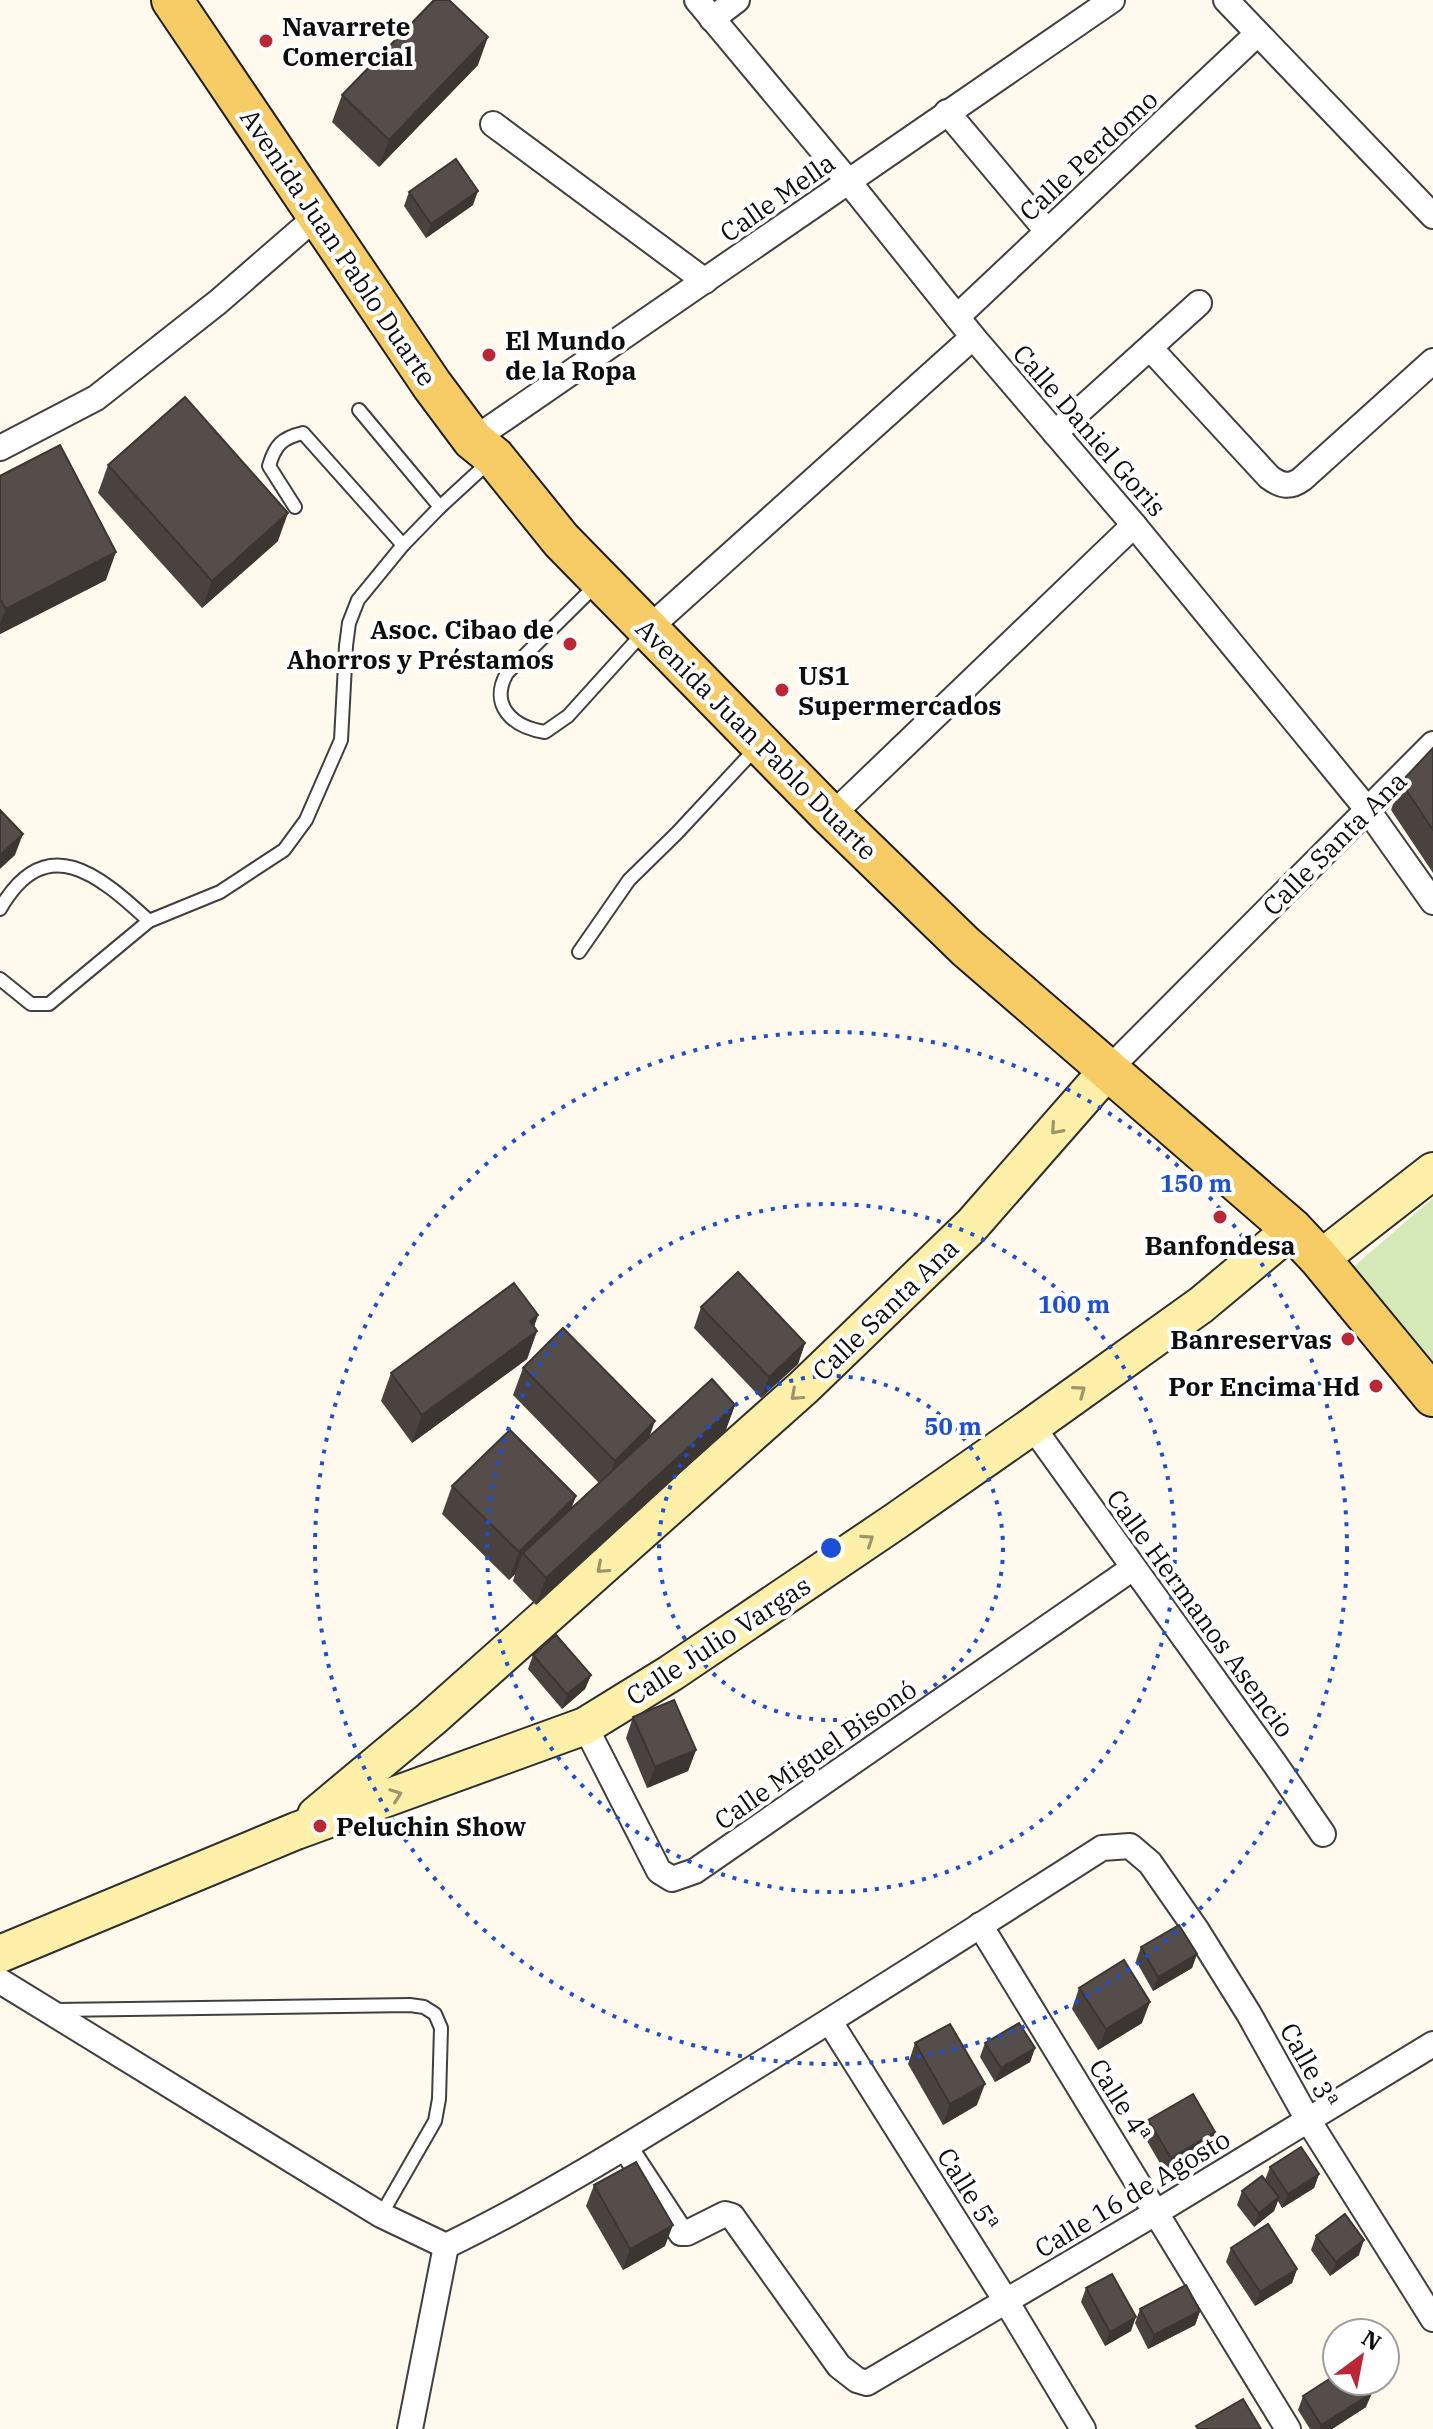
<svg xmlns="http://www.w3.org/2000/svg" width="1433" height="2429" viewBox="0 0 1433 2429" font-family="'IBM Plex Serif',serif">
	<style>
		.green { fill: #d4e9b7 }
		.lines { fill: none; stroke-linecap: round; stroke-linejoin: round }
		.lane-casing { stroke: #404040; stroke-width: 16 }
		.street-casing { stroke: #404040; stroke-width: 28 }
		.secondary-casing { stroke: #2f2f2f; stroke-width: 40 }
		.primary-casing { stroke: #1e1e1e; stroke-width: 44 }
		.lane { stroke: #fff; stroke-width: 12 }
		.street { stroke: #fff; stroke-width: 24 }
		.secondary { stroke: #fef0a8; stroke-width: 36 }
		.primary { stroke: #f8cc64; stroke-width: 40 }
		.wall { fill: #49423f }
		.shaded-wall { fill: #3c3633 }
		.building { fill: #554d49; stroke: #3c3633; stroke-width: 2 }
		.oneway { stroke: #9e956a }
		.ring { fill: none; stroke: #1d4ed8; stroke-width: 4; stroke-dasharray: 4 8 }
		.poi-dot { fill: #bc2635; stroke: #fff; stroke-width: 3 }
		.labels { text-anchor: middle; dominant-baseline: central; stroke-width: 8; stroke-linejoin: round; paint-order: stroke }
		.poi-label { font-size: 26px; font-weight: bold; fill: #0d0d0d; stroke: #fff; text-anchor: start }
		.street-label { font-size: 26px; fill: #0d0d0d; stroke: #fff }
		.centre { fill: #1d4ed8; stroke: #fff; stroke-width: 4 }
		.ring-label { font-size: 24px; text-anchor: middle; font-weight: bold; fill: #1d4ed8; stroke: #fff; stroke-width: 8; stroke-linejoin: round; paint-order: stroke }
	</style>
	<rect width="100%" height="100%" fill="#fffaed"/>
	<path class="green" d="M1433,1198V1367L1351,1269Z"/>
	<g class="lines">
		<g class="lane-casing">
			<g id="lane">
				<path d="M359,410L440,507"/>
				<path d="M295,507L269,466C275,445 282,438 303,433L403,545"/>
				<path d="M598,583L507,673C489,705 512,727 545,732L568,716L644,632"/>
				<path d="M0,909C46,829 99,875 149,921"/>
				<path d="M579,952L629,880L677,833L758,746"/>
				<path d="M0,979L31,1004H49L149,921L220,892L284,850L306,820L341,740L346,646L349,623L358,600L403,545L440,507L491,460"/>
				<path d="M56,2010L410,2005L424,2007L435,2014L441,2028L439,2099L435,2121L381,2215"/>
			</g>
		</g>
		<g class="street-casing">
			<g id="street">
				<path d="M697,0L848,181L973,337L1134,525L1367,809L1433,902"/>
				<path d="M1226,0L1433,216"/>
				<path d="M712,19L737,0"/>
				<path d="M947,112L1047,231"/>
				<path d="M493,124L705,281"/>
				<path d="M957,317L1257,34"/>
				<path d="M1150,348L1269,477C1281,486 1290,488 1302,479L1433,361"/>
				<path d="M1055,433L1199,303"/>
				<path d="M473,440L1112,0"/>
				<path d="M0,448L96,398L218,302L317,216"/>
				<path d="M648,629L973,337"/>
				<path d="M831,816L1134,525"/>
				<path d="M1107,1071L1433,744"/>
				<path d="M1032,1426L1275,1764L1323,1834"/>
				<path d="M585,1726L659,1871L672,1879L695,1871L1133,1568"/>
				<path d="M980,1925L1288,2429"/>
				<path d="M0,1981L381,2215L446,2246C537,2202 624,2148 710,2095C842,2014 972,1931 1102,1848L1130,1846L1150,1863L1196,1929L1249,2014L1308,2120L1433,2319"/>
				<path d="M830,2022L1006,2301L1083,2429"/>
				<path d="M626,2149L681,2233H687L725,2214L732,2216L839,2366L857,2380L867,2383L1157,2212L1433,2044"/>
				<path d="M410,2429L446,2246"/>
			</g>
		</g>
		<g class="secondary-casing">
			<g id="secondary">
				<path d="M1320,1259L1433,1171"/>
				<path d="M316,1815L431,1719L804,1387L972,1225L1107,1071"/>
				<path d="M0,1954L296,1831L585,1726L671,1673L896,1521L1032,1426L1201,1305L1292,1229"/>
			</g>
		</g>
		<g class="primary-casing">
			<path id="primary" d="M172,0L432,385L473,440L494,457L561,540L831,816L966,947L1292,1229L1320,1259L1433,1396"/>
		</g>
		<use href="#lane" class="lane"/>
		<use href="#street" class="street"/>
		<use href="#secondary" class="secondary"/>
		<use href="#primary" class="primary"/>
	</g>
	<g class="wall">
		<path d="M478,65L379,167L332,122L342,95Z"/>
		<path d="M409,192L473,205L426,238L404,206Z"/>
		<path d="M108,465L278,541L202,608L98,493Z"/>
		<path d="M0,476L106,580L0,634Z"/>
		<path d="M1433,748V873L1391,810L1401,782Z"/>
		<path d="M701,1307L805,1343L798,1364L761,1398L694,1328Z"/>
		<path d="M538,1315L534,1327L537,1331L527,1359L412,1443L381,1401L391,1373Z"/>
		<path d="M523,1368L649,1437L735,1405L725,1432L536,1605L513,1581L515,1574L509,1580L442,1514L452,1486L576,1496L571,1508L599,1483L513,1395Z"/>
		<path d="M533,1655L591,1675L585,1689L562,1709L528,1669Z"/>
		<path d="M633,1717L696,1750L688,1771L647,1788L626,1738Z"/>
		<path d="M1141,1947L1197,1954L1192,1968L1153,1991L1136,1961Z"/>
		<path d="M1079,1988L1142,2023L1098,2050L1072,2009Z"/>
		<path d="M915,2043L977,2105L943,2125L908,2064Z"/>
		<path d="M985,2043L1035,2048L1030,2062L995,2082L980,2057Z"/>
		<path d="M1148,2120L1210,2147L1165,2172L1143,2134Z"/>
		<path d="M1270,2167L1319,2174L1314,2188L1282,2208L1278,2201L1274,2211L1254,2227L1237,2205L1242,2191L1265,2180Z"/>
		<path d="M594,2185L665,2246L623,2270L586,2206Z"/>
		<path d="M1316,2236L1359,2255L1330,2276L1311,2250Z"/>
		<path d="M1231,2248L1297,2269L1292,2283L1255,2306L1226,2262Z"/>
		<path d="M1086,2288L1131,2331L1105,2346L1081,2302Z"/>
		<path d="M1140,2309L1200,2311L1195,2325L1148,2349L1135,2323Z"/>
		<path d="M1303,2396L1366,2407L1332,2429H1310L1298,2410Z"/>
	</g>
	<g class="shaded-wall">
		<path d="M488,37L478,65L379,167L389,140Z"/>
		<path d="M478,191L473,205L426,238L431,224Z"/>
		<path d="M288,513L278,541L202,608L212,581Z"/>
		<path d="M116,552L106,580L0,634V624L6,609Z"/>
		<path d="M23,834L15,855L0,869V855Z"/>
		<path d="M538,1315L530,1336L537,1331L527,1359L412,1443L422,1415Z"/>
		<path d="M805,1343L798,1364L761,1398L769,1377Z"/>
		<path d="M735,1405L725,1432L536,1605L546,1578Z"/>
		<path d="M655,1421L645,1449L605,1489L615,1461Z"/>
		<path d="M576,1496L566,1523L523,1553L515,1574L509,1580L519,1552Z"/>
		<path d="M591,1675L585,1689L562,1709L567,1694Z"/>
		<path d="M696,1750L688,1771L647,1788L655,1767Z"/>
		<path d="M1197,1954L1192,1968L1153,1991L1158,1977Z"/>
		<path d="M1150,2002L1142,2023L1098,2050L1106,2029Z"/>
		<path d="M1035,2048L1030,2062L995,2082L1001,2068Z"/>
		<path d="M985,2084L977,2105L943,2125L950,2104Z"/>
		<path d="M1215,2132L1210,2147L1165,2172L1171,2158Z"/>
		<path d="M1319,2174L1314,2188L1282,2208L1288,2194Z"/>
		<path d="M1279,2197L1274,2211L1254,2227L1259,2213Z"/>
		<path d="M673,2225L665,2246L623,2270L630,2249Z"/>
		<path d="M1364,2240L1359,2255L1330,2276L1336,2262Z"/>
		<path d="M1297,2269L1292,2283L1255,2306L1260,2292Z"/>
		<path d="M1200,2311L1195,2325L1148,2349L1154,2335Z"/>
		<path d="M1136,2317L1131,2331L1105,2346L1110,2332Z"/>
		<path d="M1372,2393L1366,2407L1332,2429H1320L1321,2425Z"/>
	</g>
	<g class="building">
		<path d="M434,0H449L488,37L389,140L342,95Z"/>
		<path d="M456,159L478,191L431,224L409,192Z"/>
		<path d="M185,397L288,513L212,581L108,465Z"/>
		<path d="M60,445L116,552L6,609L0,599V476Z"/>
		<path d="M1433,748V830L1401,782Z"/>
		<path d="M0,810L23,834L0,855Z"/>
		<path d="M738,1272L805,1343L769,1377L701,1307Z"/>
		<path d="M514,1283L538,1315L530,1321L537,1331L422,1415L391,1373Z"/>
		<path d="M563,1328L655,1421L615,1461L523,1368Z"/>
		<path d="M712,1379L735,1405L546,1578L523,1553Z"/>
		<path d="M510,1430L576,1496L519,1552L452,1486Z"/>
		<path d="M556,1635L591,1675L567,1694L533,1655Z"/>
		<path d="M674,1700L696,1750L655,1767L633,1717Z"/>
		<path d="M1179,1925L1197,1954L1158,1977L1141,1947Z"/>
		<path d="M1124,1960L1150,2002L1106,2029L1079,1988Z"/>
		<path d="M1019,2023L1035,2048L1001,2068L985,2043Z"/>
		<path d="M950,2024L985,2084L950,2104L915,2043Z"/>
		<path d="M1193,2094L1215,2132L1171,2158L1148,2120Z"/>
		<path d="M1301,2147L1319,2174L1288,2194L1270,2167Z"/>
		<path d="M636,2162L673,2225L630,2249L594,2185Z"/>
		<path d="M1262,2176L1279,2197L1259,2213L1242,2191Z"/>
		<path d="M1345,2214L1364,2240L1336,2262L1316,2236Z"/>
		<path d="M1268,2224L1297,2269L1260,2292L1231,2248Z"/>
		<path d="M1112,2274L1136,2317L1110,2332L1086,2288Z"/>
		<path d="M1186,2285L1200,2311L1154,2335L1140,2309Z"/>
		<path d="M1337,2374V2381H1364L1372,2393L1321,2425L1303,2396Z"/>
		<path d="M1243,2399L1261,2429H1198L1196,2426Z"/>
	</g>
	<defs><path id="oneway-chevron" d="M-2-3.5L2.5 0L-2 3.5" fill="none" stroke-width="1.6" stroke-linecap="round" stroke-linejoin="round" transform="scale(2)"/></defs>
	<g class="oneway">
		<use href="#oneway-chevron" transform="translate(1056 1129) rotate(131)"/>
		<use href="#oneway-chevron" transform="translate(1080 1391) rotate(-36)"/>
		<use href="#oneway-chevron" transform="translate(796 1395) rotate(138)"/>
		<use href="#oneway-chevron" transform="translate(868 1540) rotate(-34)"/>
		<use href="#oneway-chevron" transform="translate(602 1568) rotate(138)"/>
		<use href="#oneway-chevron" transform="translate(396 1795) rotate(-20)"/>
	</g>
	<g class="ring">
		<circle cx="831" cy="1548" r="172"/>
		<circle cx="831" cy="1548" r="344"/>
		<circle cx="831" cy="1548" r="516"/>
	</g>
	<g class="poi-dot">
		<circle cx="266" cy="41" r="8"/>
		<circle cx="489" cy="355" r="8"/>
		<circle cx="570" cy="644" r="8"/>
		<circle cx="782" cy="690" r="8"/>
		<circle cx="1220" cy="1217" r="8"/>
		<circle cx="1348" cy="1339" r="8"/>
		<circle cx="1376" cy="1386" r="8"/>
		<circle cx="320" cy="1826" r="8"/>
	</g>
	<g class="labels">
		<g class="poi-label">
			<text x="282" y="26">Navarrete<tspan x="282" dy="30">Comercial</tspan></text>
			<text x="505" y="340">El Mundo<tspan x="505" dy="30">de la Ropa</tspan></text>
			<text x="554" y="629" text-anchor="end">Asoc. Cibao de<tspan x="554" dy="30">Ahorros y Préstamos</tspan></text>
			<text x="798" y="675">US1<tspan x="798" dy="30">Supermercados</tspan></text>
			<text x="1220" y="1245" text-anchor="middle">Banfondesa</text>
			<text x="1332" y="1339" text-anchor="end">Banreservas</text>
			<text x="1360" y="1386" text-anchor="end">Por Encima Hd</text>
			<text x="336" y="1826">Peluchin Show</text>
		</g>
		<g class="street-label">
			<text transform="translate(1088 155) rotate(-43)">Calle Perdomo</text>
			<text transform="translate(777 197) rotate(-35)">Calle Mella</text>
			<text transform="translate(339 247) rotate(56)">Avenida Juan Pablo Duarte</text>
			<text transform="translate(1090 430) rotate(49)">Calle Daniel Goris</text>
			<text transform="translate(757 739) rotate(45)">Avenida Juan Pablo Duarte</text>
			<text transform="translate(1334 843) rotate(-45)">Calle Santa Ana</text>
			<text transform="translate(885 1309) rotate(-44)">Calle Santa Ana</text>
			<text transform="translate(1201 1613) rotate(54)">Calle Hermanos Asencio</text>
			<text transform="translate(718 1640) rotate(-33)">Calle Julio Vargas</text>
			<text transform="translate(815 1754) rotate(-35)">Calle Miguel Bisonó</text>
			<text transform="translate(1310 2065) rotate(61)">Calle 3ª</text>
			<text transform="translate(1121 2100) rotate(58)">Calle 4ª</text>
			<text transform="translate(969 2189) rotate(58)">Calle 5ª</text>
			<text transform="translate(1132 2193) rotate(-31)">Calle 16 de Agosto</text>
		</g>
	</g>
	<circle cx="831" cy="1548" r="12" class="centre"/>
	<g class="ring-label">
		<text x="1196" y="1192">150 m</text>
		<text x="1074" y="1313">100 m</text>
		<text x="953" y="1435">50 m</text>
	</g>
	<g transform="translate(1361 2357) rotate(32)"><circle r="38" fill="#ffffff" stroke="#9e9e9e" stroke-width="2"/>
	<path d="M0-6L14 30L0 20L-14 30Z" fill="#bc2635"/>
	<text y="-12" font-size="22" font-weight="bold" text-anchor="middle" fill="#0d0d0d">N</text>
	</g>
</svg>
